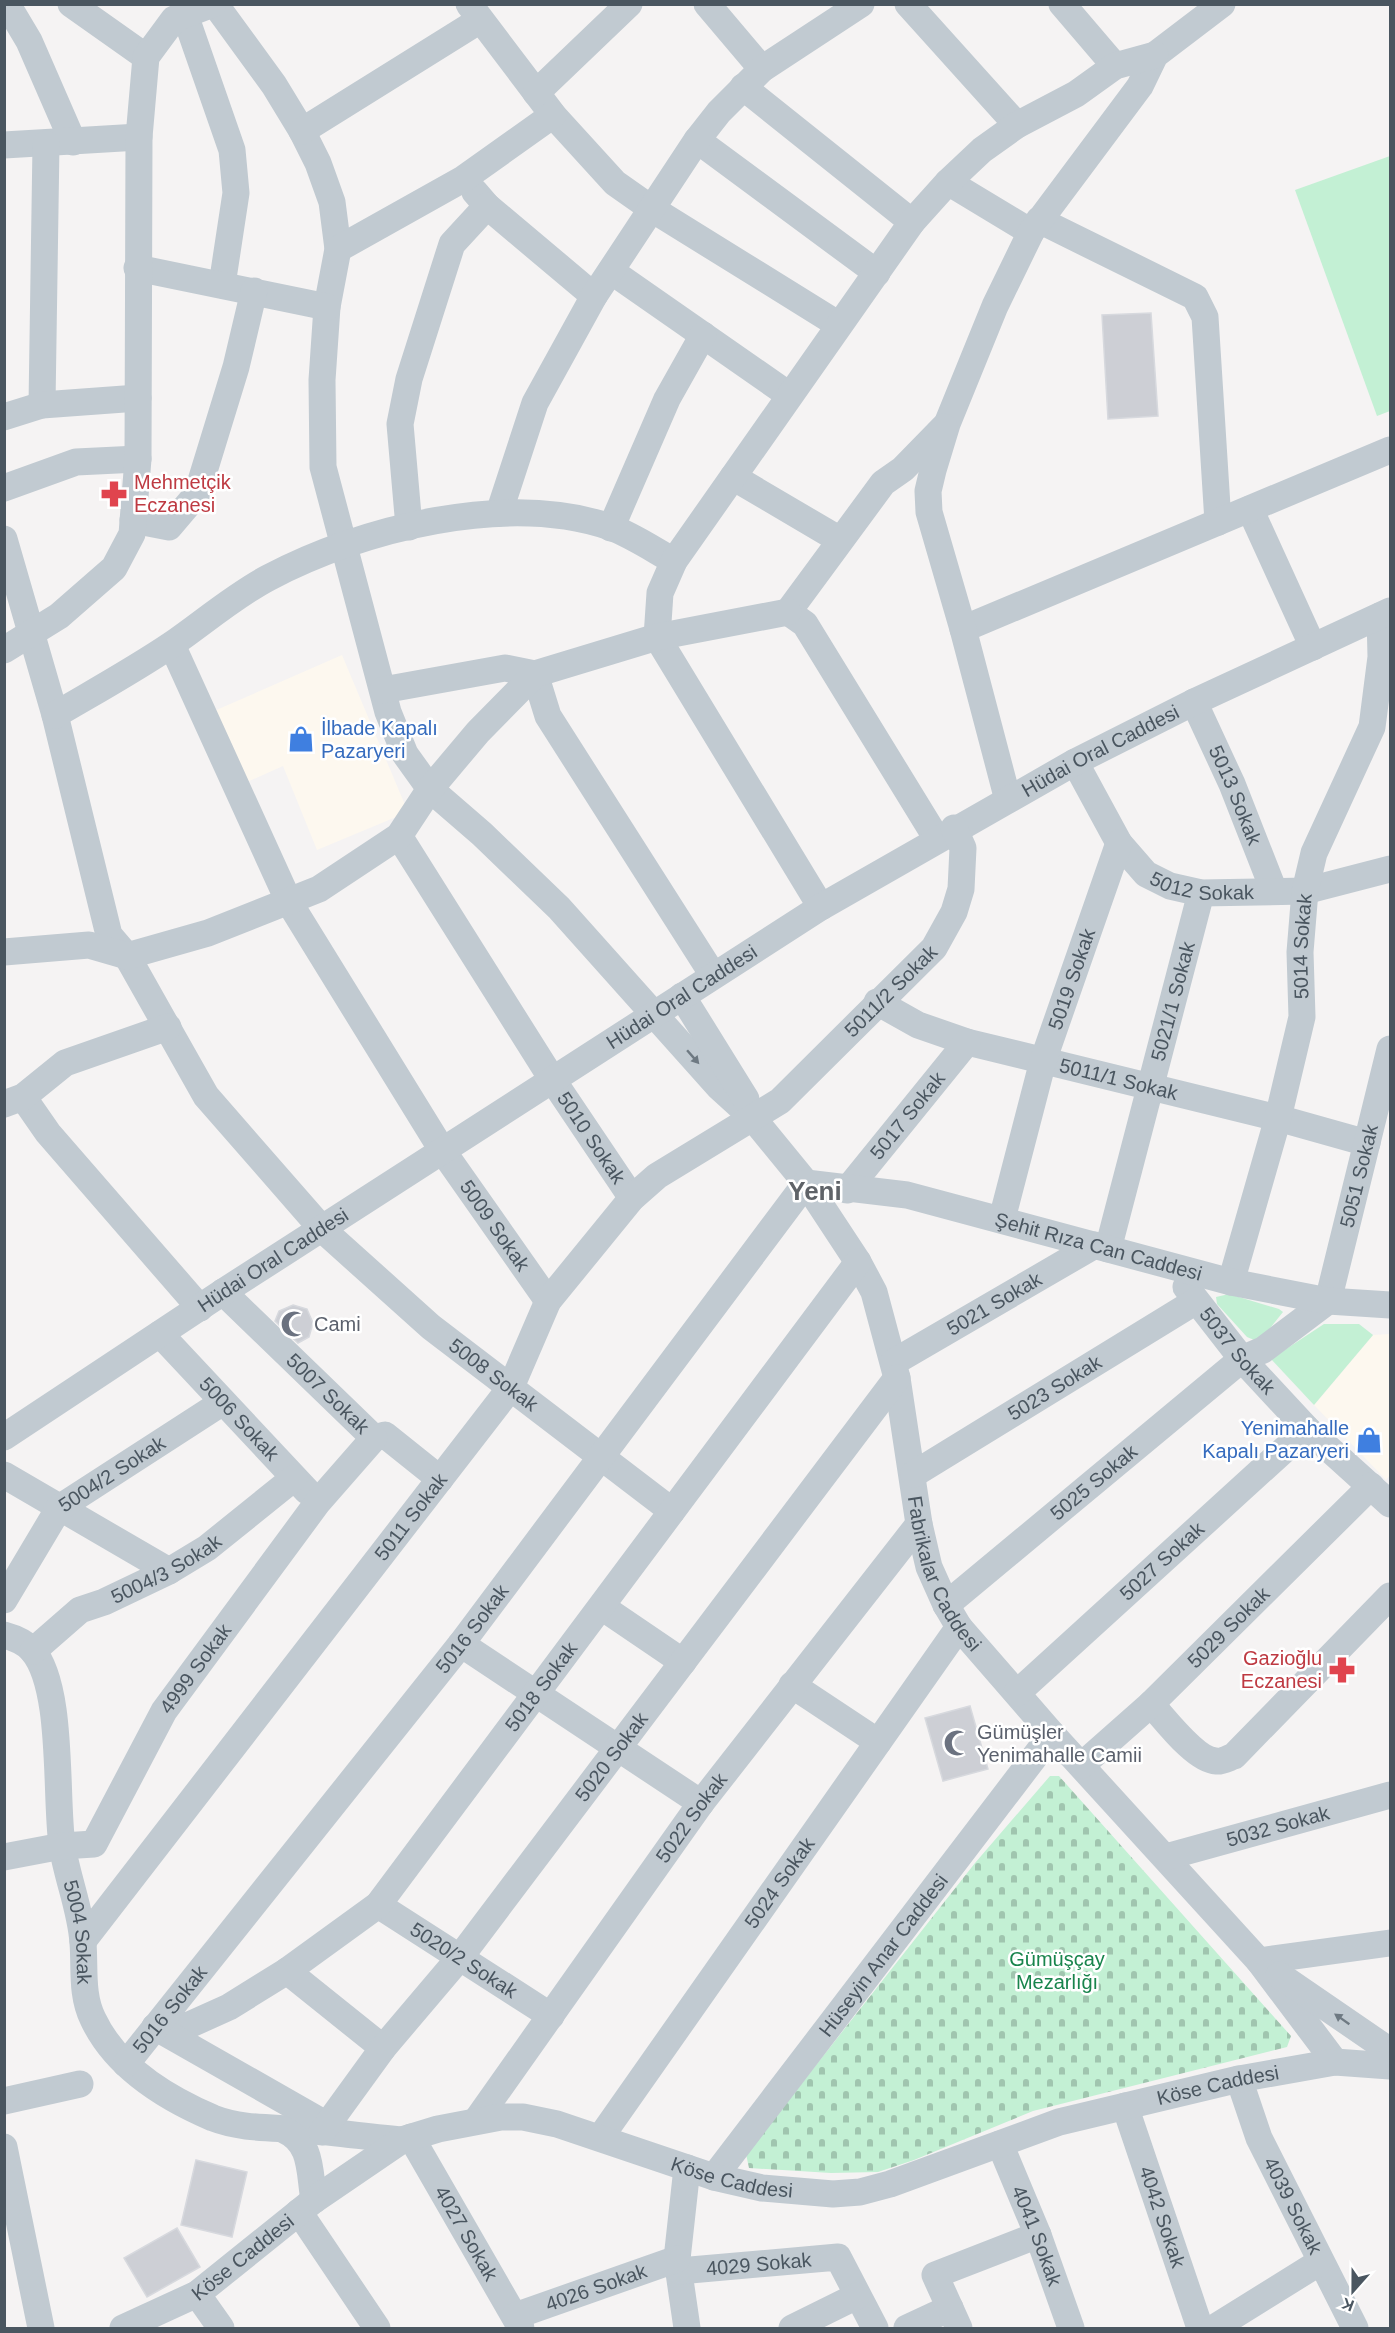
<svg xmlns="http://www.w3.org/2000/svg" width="1395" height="2333" viewBox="0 0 1395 2333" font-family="Helvetica,sans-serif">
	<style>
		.commercial { fill: #fdf8ef }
		.green { fill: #c3f0d4 }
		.cemetery { fill: url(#cemetery-stones) }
		.building { fill: #cdcfd5; stroke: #d7d9de; stroke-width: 1.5 }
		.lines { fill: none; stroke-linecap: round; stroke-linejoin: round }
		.minor { stroke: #c1cad1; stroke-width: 27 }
		.oneway { fill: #6e7982 }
		.labels { text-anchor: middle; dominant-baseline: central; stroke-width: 5; stroke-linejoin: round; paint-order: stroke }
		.health-label { font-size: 20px; fill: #be3a42; stroke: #fff; text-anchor: start }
		.shop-label { font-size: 20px; fill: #366cbe; stroke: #fff; text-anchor: start }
		.street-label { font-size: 20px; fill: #4a5660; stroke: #fff }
		.worship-label { font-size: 20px; fill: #5b616d; stroke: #fff; text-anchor: start }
		.park-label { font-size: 20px; fill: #18844c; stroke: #fff }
		.district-label { font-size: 26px; font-weight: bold; fill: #5f6368; stroke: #fff }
	</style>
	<defs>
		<pattern id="cemetery-stones" width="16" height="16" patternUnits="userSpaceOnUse" patternTransform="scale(1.5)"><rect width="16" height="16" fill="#c3f0d4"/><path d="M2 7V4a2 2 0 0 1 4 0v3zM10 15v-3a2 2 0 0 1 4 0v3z" fill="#a0c5af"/></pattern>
	</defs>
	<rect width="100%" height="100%" fill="#f5f3f3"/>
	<g class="commercial">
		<path d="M342,655L408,812L317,850L283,766L245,783L214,711Z"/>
		<path d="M1390,1334V1475L1386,1480L1314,1405L1373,1335Z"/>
	</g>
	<g class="green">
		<path d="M1390,156V411L1377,416L1295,190Z"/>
		<path d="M1229,1294L1279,1309L1283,1312L1259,1342L1247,1337L1217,1304L1216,1297Z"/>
		<path d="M1324,1324H1359L1373,1335L1314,1405L1271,1359Z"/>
	</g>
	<path class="cemetery" d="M1050,1776H1059L1291,2036L1287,2047L1033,2111L914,2160L878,2172L831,2173L749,2168L746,2154L975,1863Z"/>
	<g class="building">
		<path d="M1151,313L1158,416L1108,419L1102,315Z"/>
		<path d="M293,1305L307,1309L313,1323L309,1337L298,1343L275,1321L279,1311Z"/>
		<path d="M970,1706L988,1769L943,1781L925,1718Z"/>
		<path d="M196,2160L247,2172L232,2237L181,2225Z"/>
		<path d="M177,2228L200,2267L147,2297L124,2258Z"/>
	</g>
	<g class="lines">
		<g class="minor">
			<path d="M7,4L29,41L73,142"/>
			<path d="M71,4L146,57"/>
			<path id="s1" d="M215,4L274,85L302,131L318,163L332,202L338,249L327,307L322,380L323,467L388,712L405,754L430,789L482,834L559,908L719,1087L752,1117L806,1183L858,1262L874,1292L897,1378L919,1524L929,1567L946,1605L959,1627L1052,1734L1259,1961L1335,2062"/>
			<path d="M469,4L553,115L615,183L652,209L839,325"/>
			<path d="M707,4L762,69"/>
			<path d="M908,4L1017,125"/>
			<path d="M1062,4L1115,66"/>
			<path d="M185,15L232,150L236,193L222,285"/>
			<path d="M743,87L912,222"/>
			<path d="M536,93L629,4"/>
			<path d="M302,131L480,20"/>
			<path d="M697,140L877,273"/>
			<path d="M4,145L139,137"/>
			<path d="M948,182L1031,232"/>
			<path d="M475,192L487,206L594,296"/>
			<path d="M1039,220L1195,297L1205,317L1218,522"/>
			<path d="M338,249L463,179L553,115"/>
			<path d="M137,268L327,307"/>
			<path d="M611,271L789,395"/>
			<path d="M42,405L46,144"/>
			<path d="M4,417L42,405L138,398"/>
			<path d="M733,477L840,540"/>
			<path d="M4,488L76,462L138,459"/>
			<path d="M1250,509L1313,647"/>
			<path d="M499,513L535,403L594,296L697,140L719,112L762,69L861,4"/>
			<path d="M133,520L169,527L197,494L236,367L254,291"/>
			<path d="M409,527L400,424L409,379L452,244L487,206"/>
			<path d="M611,528L667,399L703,335"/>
			<path id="s2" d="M4,539L55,715L109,935L127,956L206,1096L323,1230L431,1327L672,1511"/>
			<path d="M963,629L1390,450"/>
			<path id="s3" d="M172,645L289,902L442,1150L548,1301"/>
			<path d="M4,650L59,616L114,568L132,534L138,459L139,137L146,57L174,19L213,4"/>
			<path d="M383,690L505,668L535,674L548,716L713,975"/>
			<path id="s4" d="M1194,702L1232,784L1274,891"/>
			<path d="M55,715C94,692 134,670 171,645C203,623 234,596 268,578C362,528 507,492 610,527C632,535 654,550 674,561"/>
			<path id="s5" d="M1075,762L1119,843L1146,874L1170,886L1201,893L1305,891L1390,869"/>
			<path d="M1008,800L963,629L929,512L928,491L933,470L947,424L995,306L1031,232L1140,86L1155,55L1222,4"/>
			<path id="s6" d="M399,836L552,1079L632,1198"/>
			<path d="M937,839L805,624L788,612L883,483L903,469L944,427"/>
			<path d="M821,907L657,637L660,593L674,561L912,222L948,182L982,150L1017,125L1076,94L1115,66L1155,55"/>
			<path d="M4,952L89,945L127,956L208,933L319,889L399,836L430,789L478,732L535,674L657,637L788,612"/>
			<path d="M682,996L746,1099"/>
			<path id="s7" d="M877,1002L918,1025L967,1042L1278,1118L1367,1143"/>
			<path d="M23,1097L48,1133L200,1308"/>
			<path d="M4,1104L23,1097L65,1063L168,1027"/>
			<path id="s8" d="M847,1190L967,1042"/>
			<path id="s9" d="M1002,1219L1043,1061L1119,843"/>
			<path id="s10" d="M1108,1249L1201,893"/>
			<path id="s11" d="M1231,1282L1278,1118L1302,1017L1300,952L1305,891L1314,853L1372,727L1381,657L1380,616"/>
			<path id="s12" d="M1186,1287L1242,1359L1307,1429L1390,1504"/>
			<path id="s13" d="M223,1292L374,1438L385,1435L440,1479"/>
			<path id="s14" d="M160,1334L307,1491"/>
			<path id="s15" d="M894,1362L1095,1245"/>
			<path id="s16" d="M4,1437L223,1292L821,907L1075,762L1194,702L1390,611"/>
			<path id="s17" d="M914,1474L1196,1301"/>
			<path d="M4,1475L169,1571"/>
			<path id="s18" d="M4,1600L59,1508L223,1402"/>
			<path id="s19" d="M946,1605L1242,1359L1263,1350L1328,1301L1390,1049"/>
			<path d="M602,1607L683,1662"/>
			<path id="s20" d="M4,1635C15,1638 25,1642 32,1650C64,1686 55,1796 62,1845C67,1878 81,1910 83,1943C85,1968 81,1995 93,2019C116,2068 166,2098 213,2118C244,2130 275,2127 307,2130C339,2133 371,2137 402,2140"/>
			<path d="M461,1644L701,1803"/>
			<path id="s21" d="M33,1651L80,1610L104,1602L169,1571L207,1548L294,1478"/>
			<path d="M792,1685L878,1742"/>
			<path id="s22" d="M1017,1693L1307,1429"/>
			<path d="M1151,1704C1165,1719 1195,1760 1216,1761C1222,1762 1228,1758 1234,1756L1390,1596"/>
			<path id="s23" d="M1082,1765L1151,1704L1371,1486"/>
			<path id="s24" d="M4,1857L62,1846L94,1844L164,1711L318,1502L374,1438"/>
			<path id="s25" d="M1166,1857L1390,1795"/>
			<path id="s26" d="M378,1905L551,2016"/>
			<path id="s27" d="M83,1941L511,1387L548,1301L632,1198L657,1176L780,1101L934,948L954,912L961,889L963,848L954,828"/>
			<path d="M1259,1961L1390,1943"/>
			<path d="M287,1971L383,2048"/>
			<path d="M1279,1975L1390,2051"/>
			<path id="s28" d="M155,2027L189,2025L229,2007L287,1971L378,1905L858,1262"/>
			<path d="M155,2027L327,2125"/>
			<path id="s29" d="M126,2064L461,1644L806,1183L907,1195L1231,1282L1328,1301L1390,1305"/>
			<path id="s30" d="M1239,2079L1259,2138L1355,2328"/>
			<path d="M4,2101L80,2084"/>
			<path id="s31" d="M1125,2106L1200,2328"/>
			<path id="s32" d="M476,2121L701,1803L919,1524"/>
			<path d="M284,2130C313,2143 309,2172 314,2200"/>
			<path id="s33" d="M322,2132L383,2048L461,1956L897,1378"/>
			<path id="s34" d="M411,2137L521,2328"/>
			<path id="s35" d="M600,2138L959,1627"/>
			<path id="s36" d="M1000,2144L1038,2235L1071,2328"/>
			<path d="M4,2147L41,2328"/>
			<path d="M687,2168L677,2259L687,2328"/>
			<path id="s37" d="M714,2177L1052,1734"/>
			<path d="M299,2212L377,2328"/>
			<path id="s38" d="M679,2271L838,2257L875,2328"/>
			<path d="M197,2294L221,2328"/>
			<path id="s39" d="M515,2316L677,2259"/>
			<path id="s40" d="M123,2328L197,2294L314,2200L402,2140L438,2129L501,2117H523L557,2124L714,2177L762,2188L833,2194L860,2192L890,2184L1059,2122L1239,2079L1335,2062L1390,2066"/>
			<path d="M792,2328L857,2296"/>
			<path d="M907,2328L950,2308"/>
			<path d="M959,2328L935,2275L1038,2235"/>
			<path d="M1214,2328L1320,2262"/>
		</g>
	</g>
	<defs><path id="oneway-solid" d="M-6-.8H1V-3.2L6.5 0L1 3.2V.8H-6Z" transform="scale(1.5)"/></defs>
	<g class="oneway">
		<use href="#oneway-solid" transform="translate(693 1057) rotate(49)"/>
		<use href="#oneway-solid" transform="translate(1342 2019) rotate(-145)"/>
	</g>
	<defs>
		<g id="pharmacy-bare" transform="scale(2.07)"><path d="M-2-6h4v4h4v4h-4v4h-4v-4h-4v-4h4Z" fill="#e0444e" stroke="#fff" stroke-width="2.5" paint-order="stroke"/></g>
		<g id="shop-bare" transform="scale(2.07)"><path d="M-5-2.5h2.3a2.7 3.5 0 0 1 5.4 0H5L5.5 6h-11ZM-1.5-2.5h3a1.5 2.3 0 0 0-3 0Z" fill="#3f7fe0" stroke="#fff" stroke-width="2.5" paint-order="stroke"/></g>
		<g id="mosque-bare" transform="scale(2.07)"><path d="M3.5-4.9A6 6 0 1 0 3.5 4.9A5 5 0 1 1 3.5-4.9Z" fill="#6b7280" stroke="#fff" stroke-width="2.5" paint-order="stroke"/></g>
	</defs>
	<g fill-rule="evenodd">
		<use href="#pharmacy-bare" x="114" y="494"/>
		<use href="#shop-bare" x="301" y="739"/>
		<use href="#mosque-bare" x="294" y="1324"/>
		<use href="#shop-bare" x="1369" y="1440"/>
		<use href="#pharmacy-bare" x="1342" y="1670"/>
		<use href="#mosque-bare" x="957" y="1743"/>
	</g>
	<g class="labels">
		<g class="health-label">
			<text x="134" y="482">Mehmetçik<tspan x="134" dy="23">Eczanesi</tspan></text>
			<text x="1322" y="1658" text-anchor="end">Gazioğlu<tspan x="1322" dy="23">Eczanesi</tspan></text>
		</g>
		<g class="shop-label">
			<text x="321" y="728">İlbade Kapalı<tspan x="321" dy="23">Pazaryeri</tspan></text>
			<text x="1349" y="1428" text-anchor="end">Yenimahalle<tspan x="1349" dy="23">Kapalı Pazaryeri</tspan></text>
		</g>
		<g class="street-label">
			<text stroke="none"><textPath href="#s16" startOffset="1294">Hüdai Oral Caddesi</textPath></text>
			<text stroke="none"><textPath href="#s4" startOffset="102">5013 Sokak</textPath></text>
			<text stroke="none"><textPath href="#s5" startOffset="192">5012 Sokak</textPath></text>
			<text stroke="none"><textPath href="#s11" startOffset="345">5014 Sokak</textPath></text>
			<text stroke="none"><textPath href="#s9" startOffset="250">5019 Sokak</textPath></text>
			<text stroke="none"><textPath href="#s27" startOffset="1260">5011/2 Sokak</textPath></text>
			<text stroke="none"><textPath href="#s16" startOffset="808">Hüdai Oral Caddesi</textPath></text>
			<text stroke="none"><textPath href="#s10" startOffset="256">5021/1 Sokak</textPath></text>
			<text stroke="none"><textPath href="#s7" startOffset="255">5011/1 Sokak</textPath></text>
			<text stroke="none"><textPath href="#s8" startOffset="96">5017 Sokak</textPath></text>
			<text stroke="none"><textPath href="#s6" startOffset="358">5010 Sokak</textPath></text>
			<text stroke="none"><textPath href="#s19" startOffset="618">5051 Sokak</textPath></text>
			<text stroke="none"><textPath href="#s3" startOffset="666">5009 Sokak</textPath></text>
			<text stroke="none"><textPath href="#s29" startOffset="1413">Şehit Rıza Can Caddesi</textPath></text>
			<text stroke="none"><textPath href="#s16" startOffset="322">Hüdai Oral Caddesi</textPath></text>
			<text stroke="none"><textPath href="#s15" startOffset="116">5021 Sokak</textPath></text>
			<text stroke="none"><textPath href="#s12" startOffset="82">5037 Sokak</textPath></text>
			<text stroke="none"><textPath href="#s2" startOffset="1000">5008 Sokak</textPath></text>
			<text stroke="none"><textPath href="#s17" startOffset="165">5023 Sokak</textPath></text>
			<text stroke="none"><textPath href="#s13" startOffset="146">5007 Sokak</textPath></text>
			<text stroke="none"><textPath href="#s14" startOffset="116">5006 Sokak</textPath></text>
			<text stroke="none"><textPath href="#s18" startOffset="170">5004/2 Sokak</textPath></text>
			<text stroke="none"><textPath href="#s19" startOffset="192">5025 Sokak</textPath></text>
			<text stroke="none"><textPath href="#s27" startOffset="536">5011 Sokak</textPath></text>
			<text stroke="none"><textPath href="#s22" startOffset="196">5027 Sokak</textPath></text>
			<text stroke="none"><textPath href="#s21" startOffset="158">5004/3 Sokak</textPath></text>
			<text stroke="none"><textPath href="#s1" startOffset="1806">Fabrikalar Caddesi</textPath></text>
			<text stroke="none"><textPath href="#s23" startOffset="201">5029 Sokak</textPath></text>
			<text stroke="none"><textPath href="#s29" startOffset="556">5016 Sokak</textPath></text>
			<text stroke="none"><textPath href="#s24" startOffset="294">4999 Sokak</textPath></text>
			<text stroke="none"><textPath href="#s28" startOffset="531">5018 Sokak</textPath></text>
			<text stroke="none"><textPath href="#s33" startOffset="474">5020 Sokak</textPath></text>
			<text stroke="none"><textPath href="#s32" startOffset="372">5022 Sokak</textPath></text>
			<text stroke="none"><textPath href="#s25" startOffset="116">5032 Sokak</textPath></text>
			<text stroke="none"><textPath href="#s35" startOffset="312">5024 Sokak</textPath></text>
			<text stroke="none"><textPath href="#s20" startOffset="321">5004 Sokak</textPath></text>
			<text stroke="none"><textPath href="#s37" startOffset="279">Hüseyin Anar Caddesi</textPath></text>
			<text stroke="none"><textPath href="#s26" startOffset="102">5020/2 Sokak</textPath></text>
			<text stroke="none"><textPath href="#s29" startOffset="70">5016 Sokak</textPath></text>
			<text stroke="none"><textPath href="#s40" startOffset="1184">Köse Caddesi</textPath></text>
			<text stroke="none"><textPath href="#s40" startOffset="680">Köse Caddesi</textPath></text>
			<text stroke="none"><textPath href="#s30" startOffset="138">4039 Sokak</textPath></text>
			<text stroke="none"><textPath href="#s31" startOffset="117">4042 Sokak</textPath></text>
			<text stroke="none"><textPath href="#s34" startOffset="111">4027 Sokak</textPath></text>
			<text stroke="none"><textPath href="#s36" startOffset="99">4041 Sokak</textPath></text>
			<text stroke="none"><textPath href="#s40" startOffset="140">Köse Caddesi</textPath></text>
			<text stroke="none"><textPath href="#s38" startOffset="80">4029 Sokak</textPath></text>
			<text stroke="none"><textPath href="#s39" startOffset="86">4026 Sokak</textPath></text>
		</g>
		<g class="worship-label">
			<text x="314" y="1324">Cami</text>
			<text x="977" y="1732">Gümüşler<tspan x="977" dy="23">Yenimahalle Camii</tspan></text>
		</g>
		<g class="park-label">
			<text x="1057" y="1959">Gümüşçay<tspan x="1057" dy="23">Mezarlığı</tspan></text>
		</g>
		<g class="district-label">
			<text x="815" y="1191">Yeni</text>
		</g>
	</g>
	<rect width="1395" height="2333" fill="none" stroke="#4a5660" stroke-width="12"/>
	<g transform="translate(1353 2291) rotate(201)" stroke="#ffffff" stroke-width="4.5" paint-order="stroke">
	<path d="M0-4.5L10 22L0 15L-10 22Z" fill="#4a5660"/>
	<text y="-9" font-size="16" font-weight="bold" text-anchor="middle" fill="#4a5660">K</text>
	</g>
</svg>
